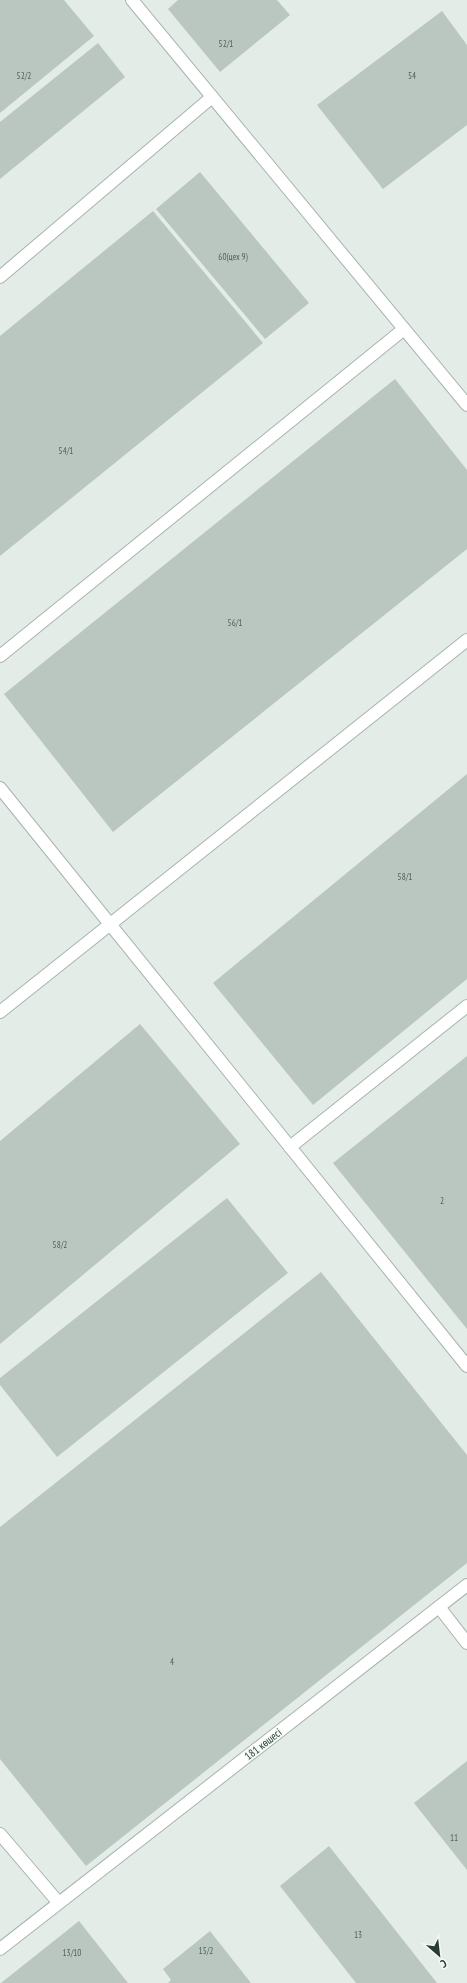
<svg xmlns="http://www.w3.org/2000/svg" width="467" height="1983" viewBox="0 0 467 1983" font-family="'PT Sans Narrow',sans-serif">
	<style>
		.building { fill: #bac7c1 }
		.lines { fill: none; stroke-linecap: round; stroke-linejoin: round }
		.minor-casing { stroke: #a7b4ae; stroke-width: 14 }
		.minor { stroke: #fff; stroke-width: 12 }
		.labels { text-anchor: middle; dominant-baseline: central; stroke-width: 3; stroke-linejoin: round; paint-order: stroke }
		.number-label { font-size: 9px; fill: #4b5f57 }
		.street-label { font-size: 11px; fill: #263c34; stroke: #f5f9f6 }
	</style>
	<rect width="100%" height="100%" fill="#e4ece8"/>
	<g class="building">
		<path d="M0,0H64L94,36L0,113Z"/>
		<path d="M178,0H277L290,15L220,72L168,9Z"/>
		<path d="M442,11L467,45V125L383,189L317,105Z"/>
		<path d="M98,43L125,77L0,179V122Z"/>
		<path d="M200,172L309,303L265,339L156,209Z"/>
		<path d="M153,211L263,343L0,556V336Z"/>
		<path d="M395,379L467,470V549L113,832L4,694Z"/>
		<path d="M467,774V979L313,1105L213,983Z"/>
		<path d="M140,1024L240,1144L0,1344V1141Z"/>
		<path d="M467,1056V1329L333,1163Z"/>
		<path d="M227,1198L288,1273L57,1457L0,1385V1378Z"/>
		<path d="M321,1272L467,1455V1563L86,1866L0,1759V1527Z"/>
		<path d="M467,1761V1870L414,1803Z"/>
		<path d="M329,1846L437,1983H356L280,1886Z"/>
		<path d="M79,1921L128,1983H1Z"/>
		<path d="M210,1931L251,1983H168L171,1980L163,1969Z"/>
	</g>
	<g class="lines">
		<g class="minor-casing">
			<g id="minor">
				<path d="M132,0L467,405"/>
				<path d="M0,277L212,97"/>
				<path d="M0,656L404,329"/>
				<path d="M0,788L467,1366"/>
				<path d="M0,1012L467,640"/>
				<path d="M290,1147L467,1006"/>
				<path d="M439,1607L467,1643"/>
				<path d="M0,1834L58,1902"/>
				<path d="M0,1949L467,1585"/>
			</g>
		</g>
		<use href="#minor" class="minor"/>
	</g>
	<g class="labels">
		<g class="number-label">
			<text x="226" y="43">52/1</text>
			<text x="24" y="75">52/2</text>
			<text x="412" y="75">54</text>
			<text x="233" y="256">60(цех 9)</text>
			<text x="66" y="450">54/1</text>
			<text x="235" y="622">56/1</text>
			<text x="405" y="876">58/1</text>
			<text x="442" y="1200">2</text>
			<text x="60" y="1244">58/2</text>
			<text x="172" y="1661">4</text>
			<text x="454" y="1837">11</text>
			<text x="358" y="1934">13</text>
			<text x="206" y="1950">15/2</text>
			<text x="72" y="1952">13/10</text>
		</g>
		<g class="street-label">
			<text transform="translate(263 1744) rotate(-38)">181 көшесі</text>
		</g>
	</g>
	<g transform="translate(439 1955) rotate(152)" stroke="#f5f9f6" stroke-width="3" paint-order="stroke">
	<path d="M0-3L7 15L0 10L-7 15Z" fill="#263c34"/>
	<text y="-6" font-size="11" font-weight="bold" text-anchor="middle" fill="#263c34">С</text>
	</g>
</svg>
